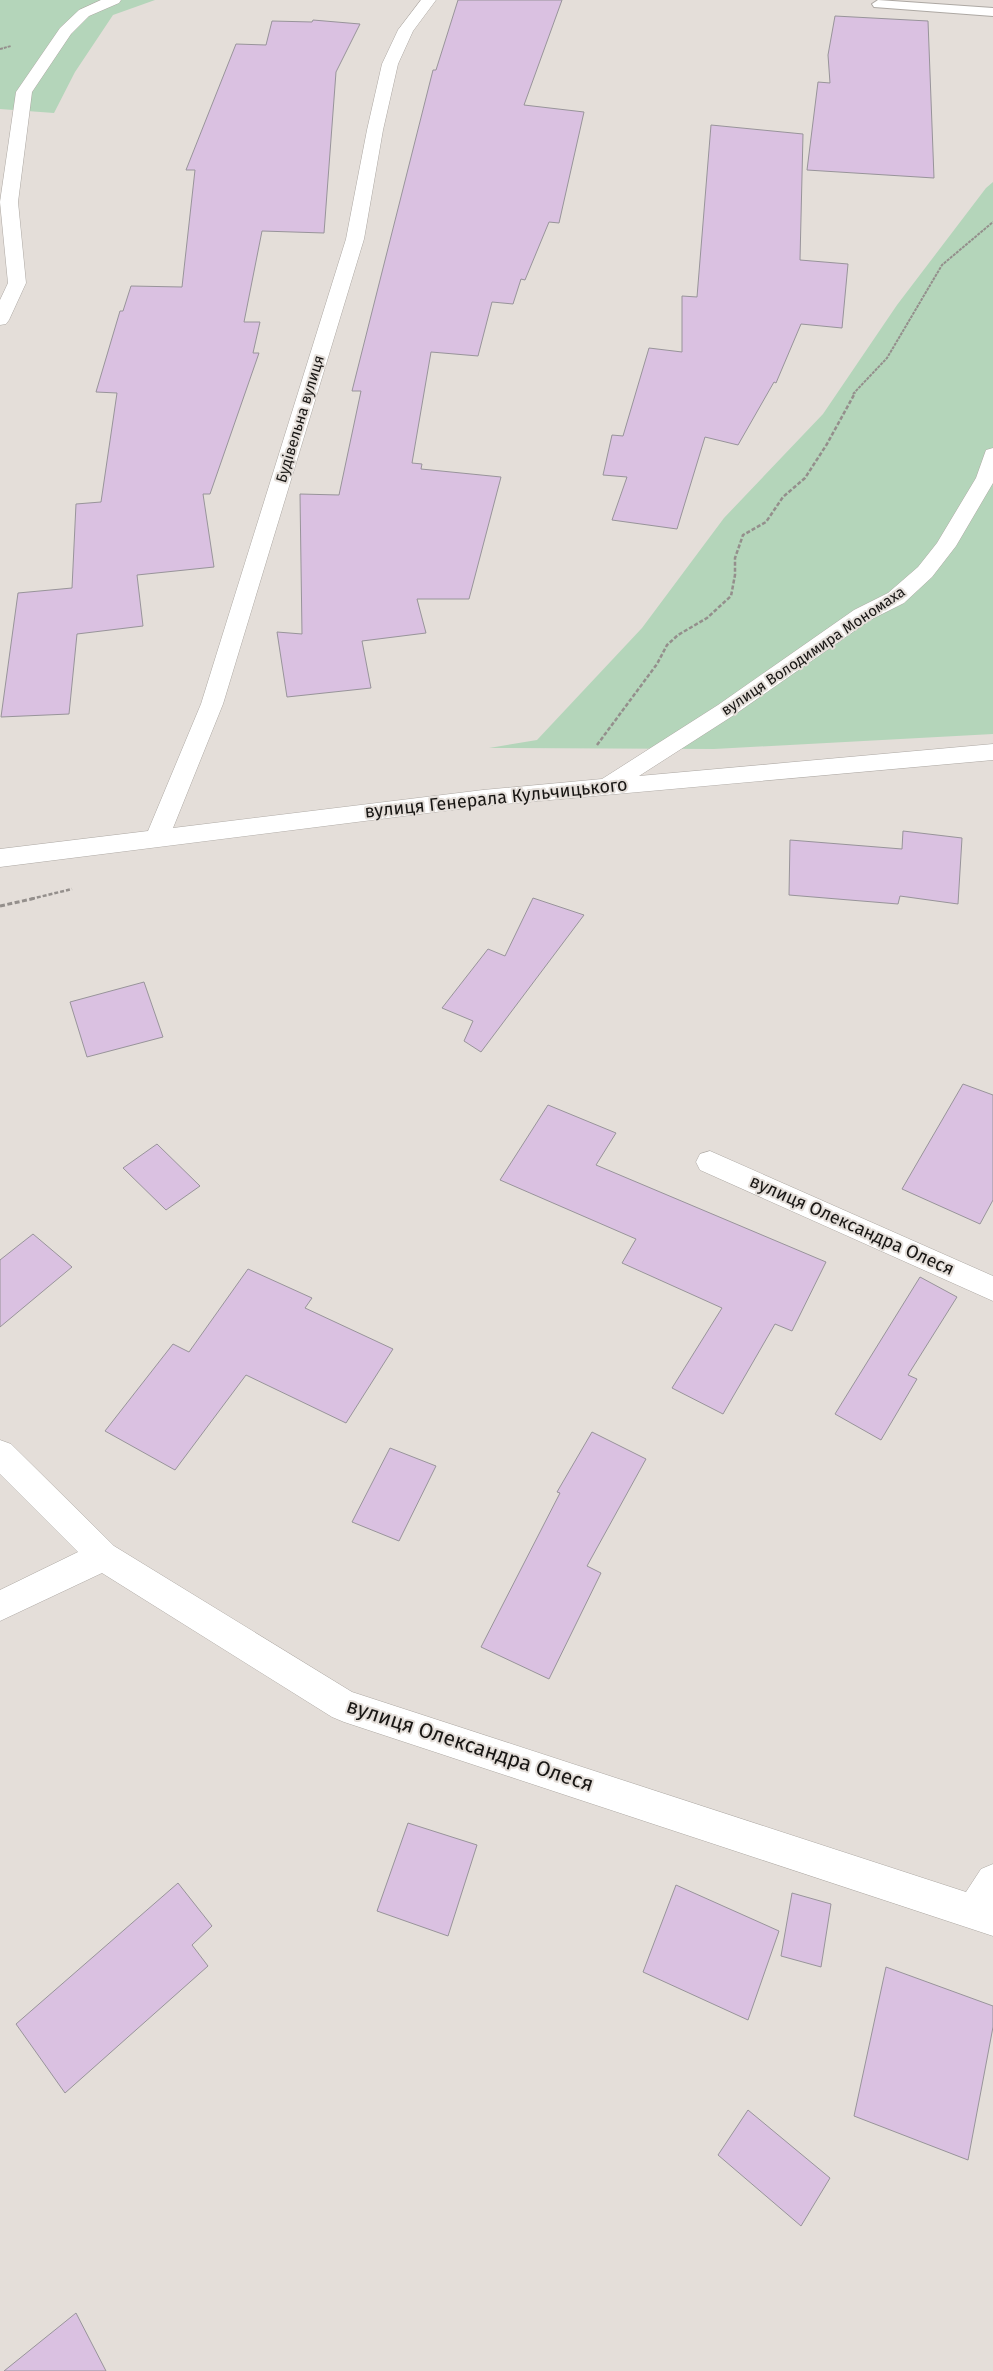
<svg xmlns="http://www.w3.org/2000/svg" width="993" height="2371" viewBox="0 0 993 2371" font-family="'Fira Sans',sans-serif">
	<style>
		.green { fill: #b4d5ba }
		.building { fill: #dac1e1; stroke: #98949a }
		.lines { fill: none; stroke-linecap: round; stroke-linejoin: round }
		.lane-casing { stroke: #ada8a3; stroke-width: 2 }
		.street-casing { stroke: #ada8a3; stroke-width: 1 }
		.path-far2 { stroke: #948f8c; stroke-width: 2; stroke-dasharray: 3 1; stroke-linecap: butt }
		.path-far1 { stroke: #948f8c; stroke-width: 2.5; stroke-dasharray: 4 2; stroke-linecap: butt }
		.path { stroke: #948f8c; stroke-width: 3; stroke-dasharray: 5 2.5; stroke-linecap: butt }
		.lane { fill: #fff; fill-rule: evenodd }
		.street { fill: #fff; fill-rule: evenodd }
		.labels { text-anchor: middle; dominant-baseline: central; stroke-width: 4; stroke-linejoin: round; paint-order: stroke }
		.far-street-label { font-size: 15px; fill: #181614; stroke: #e4ded9 }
		.street-label { font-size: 18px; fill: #181614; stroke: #e4ded9 }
		.near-street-label { font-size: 21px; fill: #181614; stroke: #e4ded9 }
	</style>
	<rect width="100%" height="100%" fill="#e4ded9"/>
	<g class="green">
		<path d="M0,0H155L113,15L75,72L54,113L0,109Z"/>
		<path d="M993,182V734L714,749L489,748L537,740L642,628L724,518L823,414L897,305L986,188Z"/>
	</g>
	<g class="building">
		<path d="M458,0H562L524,105L584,112L559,223L549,222L525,280L521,279L513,304L492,302L478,356L431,352L412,463L422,464L421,469L501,477L469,599H417L426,633L362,641L371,688L287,697L277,632L302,634L300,494L339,495L361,391H352L433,70H436Z"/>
		<path d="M835,16L928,21L934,178L807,170L818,82L830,83L828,55Z"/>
		<path d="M313,20L360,24L336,72L324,233L262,231L244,322H260L253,353H259L210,494H203L214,567L137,575L143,626L77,634L69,714L1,717L18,593L72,588L76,504L101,502L117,393L96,392L120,311H123L131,286L182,287L195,170H186L236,44L266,45L272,21L312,22Z"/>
		<path d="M711,125L803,134L800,260L848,264L842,328L801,324L776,383L774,382L738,445L705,437L677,529L612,520L627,477L603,475L612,435L623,436L649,348L682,352V296L697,297Z"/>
		<path d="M903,831L962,838L958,904L900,896L898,904L789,895L790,840L902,849Z"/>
		<path d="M533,898L584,915L481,1052L464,1041L473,1021L442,1008L488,949L505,956Z"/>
		<path d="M144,982L163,1037L87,1057L70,1002Z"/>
		<path d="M963,1084L993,1095V1200L980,1224L902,1189Z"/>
		<path d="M548,1105L616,1133L596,1165L826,1262L792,1331L775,1324L723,1414L672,1388L722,1308L622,1263L636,1239L500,1180Z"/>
		<path d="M157,1144L200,1186L166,1210L123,1168Z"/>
		<path d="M33,1234L72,1267L0,1327V1260Z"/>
		<path d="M248,1269L312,1298L305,1308L393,1349L346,1423L246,1375L175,1470L105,1431L173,1344L189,1352Z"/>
		<path d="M920,1277L957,1297L908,1375L917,1379L881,1440L835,1414Z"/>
		<path d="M592,1432L646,1459L587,1566L601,1573L549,1679L481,1647L560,1493L557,1492Z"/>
		<path d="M390,1448L436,1466L399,1541L352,1522Z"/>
		<path d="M408,1823L477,1845L448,1936L377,1911Z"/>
		<path d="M178,1883L212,1926L192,1945L208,1966L65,2093L16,2024Z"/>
		<path d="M676,1885L779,1931L748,2020L643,1972Z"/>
		<path d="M792,1893L831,1904L821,1967L781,1956Z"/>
		<path d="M886,1967L993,2006V2027L968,2160L854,2116Z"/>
		<path d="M748,2110L830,2178L801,2226L718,2155Z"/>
		<path d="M76,2313L106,2371H4Z"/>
	</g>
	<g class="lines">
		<g class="lane-casing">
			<path id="lane" d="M878,0L993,8V16L874,7L872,4Z"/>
		</g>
		<g class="street-casing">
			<g id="street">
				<path d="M101,0H121L119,3L89,16L71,34L32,92L18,202L26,283L9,320L6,324L0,325V300L8,283L0,202L16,92L60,28L79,10Z"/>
				<path d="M421,0H436L413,31L398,64L383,130L364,239L223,704L173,828L483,790L602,779L718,705L854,610L888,593L918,567L937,543L976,478L986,450L993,448V483L956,546L932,577L904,603L870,620L734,715L639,776L993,744V760L483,806L0,867V849L148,831L201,704L346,239L367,130L382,64L398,30Z"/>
				<path d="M710,1151L993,1276V1301L700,1170L696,1162L700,1154Z"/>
				<path d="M0,1440L11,1444L114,1546L352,1692L966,1892L981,1869L993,1864V1936L344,1722L332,1717L102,1573L0,1621V1590L78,1552L0,1474Z"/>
			</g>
		</g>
		<g class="path-far2">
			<path d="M0,49L11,46"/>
			<path d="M853,394L887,358L942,265L993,222"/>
		</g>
		<g class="path-far1">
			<path d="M597,745L657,664L667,645L678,635L707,618L731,596L735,575V558L743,535L766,522L783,497L805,478L827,444L855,393"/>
			<path d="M31,899L72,889"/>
		</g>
		<path class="path" d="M0,906L36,898"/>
		<use href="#lane" class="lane"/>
		<use href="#street" class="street"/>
	</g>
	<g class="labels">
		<g class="far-street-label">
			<text transform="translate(300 419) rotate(-73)">Будівельна вулиця</text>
			<text transform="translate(813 651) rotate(-34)">вулиця Володимира Мономаха</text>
		</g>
		<g class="street-label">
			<text transform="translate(496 798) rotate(-6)">вулиця Генерала Кульчицького</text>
			<text transform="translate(852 1225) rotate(24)">вулиця Олександра Олеся</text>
		</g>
		<g class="near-street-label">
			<text transform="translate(470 1745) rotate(18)">вулиця Олександра Олеся</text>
		</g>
	</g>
</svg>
